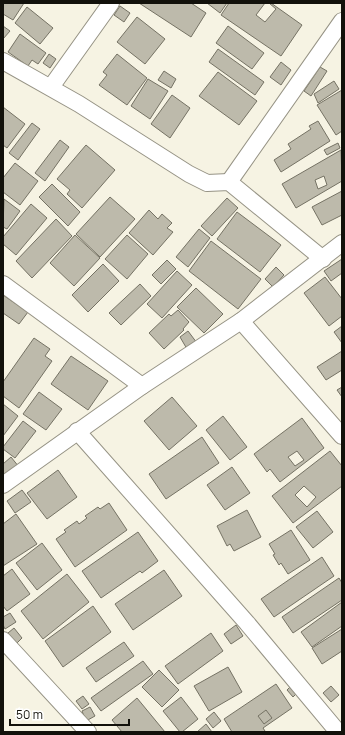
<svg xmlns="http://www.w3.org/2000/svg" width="345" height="735" viewBox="0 0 345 735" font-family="Manrope,sans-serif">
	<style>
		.building { fill: #bdbaab; stroke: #757264; fill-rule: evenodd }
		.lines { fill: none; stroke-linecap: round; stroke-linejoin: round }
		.street-casing { stroke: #969385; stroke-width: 18 }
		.street { stroke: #fff; stroke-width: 16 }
	</style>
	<rect width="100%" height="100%" fill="#f6f3e3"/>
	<g class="building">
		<path d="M3,3H24L13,20L3,14Z"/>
		<path d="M139,3H191L206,13L191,37Z"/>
		<path d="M207,3H227L220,13Z"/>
		<path d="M229,3H265L256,15L265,22L276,9L269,3H271L302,25L281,56L221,15Z"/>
		<path d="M120,6L130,13L124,22L114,15Z"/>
		<path d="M27,7L53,28L40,44L15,23Z"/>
		<path d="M137,17L165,39L145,64L117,42Z"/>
		<path d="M3,26L10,31L3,39Z"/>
		<path d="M228,26L264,53L252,69L216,43Z"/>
		<path d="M20,34L46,53L38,64L32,60L28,66L8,52Z"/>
		<path d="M218,49L264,82L255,95L209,62Z"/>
		<path d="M49,54L56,59L50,68L43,63Z"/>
		<path d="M117,54L147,78L127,105L99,85L107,75L103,72Z"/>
		<path d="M281,62L291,70L281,85L270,77Z"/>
		<path d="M320,67L327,71L311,96L304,91Z"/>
		<path d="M164,71L176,79L171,88L158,80Z"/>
		<path d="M218,72L257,101L239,125L199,96Z"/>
		<path d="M148,79L168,91L150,119L131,106Z"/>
		<path d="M334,81L339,89L318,103L314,94Z"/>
		<path d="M342,90V131L336,135L317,105Z"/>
		<path d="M172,95L190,108L170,138L151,124Z"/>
		<path d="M3,107L25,124L7,148L3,145Z"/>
		<path d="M318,121L330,141L281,172L274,160L291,149L288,144L311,129L309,126Z"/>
		<path d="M32,123L40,129L18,160L9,153Z"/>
		<path d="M60,140L69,147L45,181L35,173Z"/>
		<path d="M338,143L340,148L327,155L324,150Z"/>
		<path d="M86,145L115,170L82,208L67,194L70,190L57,179Z"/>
		<path d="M341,150L342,181L296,208L282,184ZM324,176L327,185L318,189L315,180Z"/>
		<path d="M15,163L38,181L20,205L3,192V178Z"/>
		<path d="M52,184L80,212L68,226L39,197Z"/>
		<path d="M342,191V215L322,225L312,207Z"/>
		<path d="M110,197L135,219L100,257L76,234Z"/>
		<path d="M227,198L238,208L212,236L201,226Z"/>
		<path d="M4,199L20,211L7,229L3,227Z"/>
		<path d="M31,204L47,218L16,255L3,244V237Z"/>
		<path d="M149,210L158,219L162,214L172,223L167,228L173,232L153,255L129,233Z"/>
		<path d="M237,212L281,245L260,272L217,239Z"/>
		<path d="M56,219L72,236L32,278L16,261Z"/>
		<path d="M199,229L210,238L188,267L176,257Z"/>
		<path d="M75,235L100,258L74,286L50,263Z"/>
		<path d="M127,235L148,254L127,279L105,259Z"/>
		<path d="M211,241L261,279L238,309L189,271Z"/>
		<path d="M342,259V273L331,281L324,271Z"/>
		<path d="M167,260L176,269L161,284L152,275Z"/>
		<path d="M103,264L119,281L88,312L72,295Z"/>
		<path d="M276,267L284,275L273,287L265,279Z"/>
		<path d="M177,271L192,285L162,318L147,304Z"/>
		<path d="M325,277L342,299V316L329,326L304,293Z"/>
		<path d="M140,284L151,296L121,325L109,313Z"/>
		<path d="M196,288L223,314L204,333L177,307Z"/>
		<path d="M3,295L28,312L19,324L3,313Z"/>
		<path d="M178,310L189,322L183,329L184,330L164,349L149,333L169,314L171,316Z"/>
		<path d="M342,326V343L334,332Z"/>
		<path d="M188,331L197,343L187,349L180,337Z"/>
		<path d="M34,338L50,349L45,356L52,361L19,408L3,396V382Z"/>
		<path d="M342,351V370L326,380L317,367Z"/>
		<path d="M71,356L108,381L88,410L51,384Z"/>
		<path d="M342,387V397L337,390Z"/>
		<path d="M39,392L62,409L46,430L23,414Z"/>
		<path d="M172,397L197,426L169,450L144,421Z"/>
		<path d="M3,404L18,416L3,436Z"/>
		<path d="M223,416L247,447L230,460L206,430Z"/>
		<path d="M302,418L324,448L280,482L270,469L267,472L254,454ZM297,451L304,460L295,466L288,457Z"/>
		<path d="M23,421L36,431L15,458L3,449V447Z"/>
		<path d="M202,437L219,463L166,499L149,474Z"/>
		<path d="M330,451L342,466V486L293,523L272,496ZM304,486L316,497L307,507L295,495Z"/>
		<path d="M11,457L19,467L3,480V464Z"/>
		<path d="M232,467L250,493L225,510L207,485Z"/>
		<path d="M58,470L77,497L47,519L27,493Z"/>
		<path d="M22,490L31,502L15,513L7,501Z"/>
		<path d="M109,503L127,530L75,567L56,539L66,532L64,530L77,521L79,524L87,518L85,516L98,507L100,509Z"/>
		<path d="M247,510L261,537L234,551L230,544L227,546L217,526Z"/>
		<path d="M317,511L333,532L313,548L296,527Z"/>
		<path d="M16,514L37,544L3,566V524Z"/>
		<path d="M291,530L310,560L288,574L281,563L279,565L273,555L275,554L269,544Z"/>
		<path d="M138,532L158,561L142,573L140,571L101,598L82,571Z"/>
		<path d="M42,543L62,570L37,590L16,563Z"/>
		<path d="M322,557L334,576L274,617L261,599Z"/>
		<path d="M12,569L30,594L7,611L3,606V576Z"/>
		<path d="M164,570L182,596L133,630L115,604Z"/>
		<path d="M67,574L89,602L43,639L21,611Z"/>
		<path d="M339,578L342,583V600L293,633L282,617Z"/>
		<path d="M342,602V626L312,647L301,632Z"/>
		<path d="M93,606L111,632L63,667L45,641Z"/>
		<path d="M10,613L16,622L5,629L3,625V617Z"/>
		<path d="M236,625L243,636L231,644L224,634Z"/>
		<path d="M14,628L22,638L16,644L8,633Z"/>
		<path d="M342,629V651L322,664L312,648Z"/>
		<path d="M211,633L223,651L178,684L165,666Z"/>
		<path d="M124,642L134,656L96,682L86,668Z"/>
		<path d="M143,661L153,674L101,711L91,698Z"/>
		<path d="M228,667L242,692L209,711L194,686Z"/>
		<path d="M159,670L179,690L162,707L142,687Z"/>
		<path d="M276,684L292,708L263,728L265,731L262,732H232L224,719Z"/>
		<path d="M292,685L298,692L293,697L287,690Z"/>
		<path d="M331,686L339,695L331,702L323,693Z"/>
		<path d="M83,696L89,704L82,709L76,701Z"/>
		<path d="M181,697L198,719L182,732H180L163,711Z"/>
		<path d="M137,698L165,732H122L112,720Z"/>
		<path d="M90,707L95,716L86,721L82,711Z"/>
		<path d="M266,710L272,718L264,724L258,716Z"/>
		<path d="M214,712L221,721L213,728L206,719Z"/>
		<path d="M206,724L212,732H197Z"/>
	</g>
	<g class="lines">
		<g class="street-casing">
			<g id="street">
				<path d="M3,61L79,104L189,174L207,183L229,182L323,259"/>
				<path d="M51,87L111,3"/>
				<path d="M229,182L342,21"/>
				<path d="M3,284L142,386"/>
				<path d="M241,321L342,436"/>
				<path d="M77,431L247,623L338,732"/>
				<path d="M3,485L142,386L241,321L342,243"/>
				<path d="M3,640L88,732"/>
			</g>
		</g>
		<use href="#street" class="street"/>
	</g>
	<rect width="345" height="735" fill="none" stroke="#12110b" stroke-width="8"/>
	<path d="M10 719v6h119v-6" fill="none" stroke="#12110b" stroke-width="2"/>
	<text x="16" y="719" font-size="12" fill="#12110b" stroke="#ffffff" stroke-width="3" paint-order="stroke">50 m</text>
</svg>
